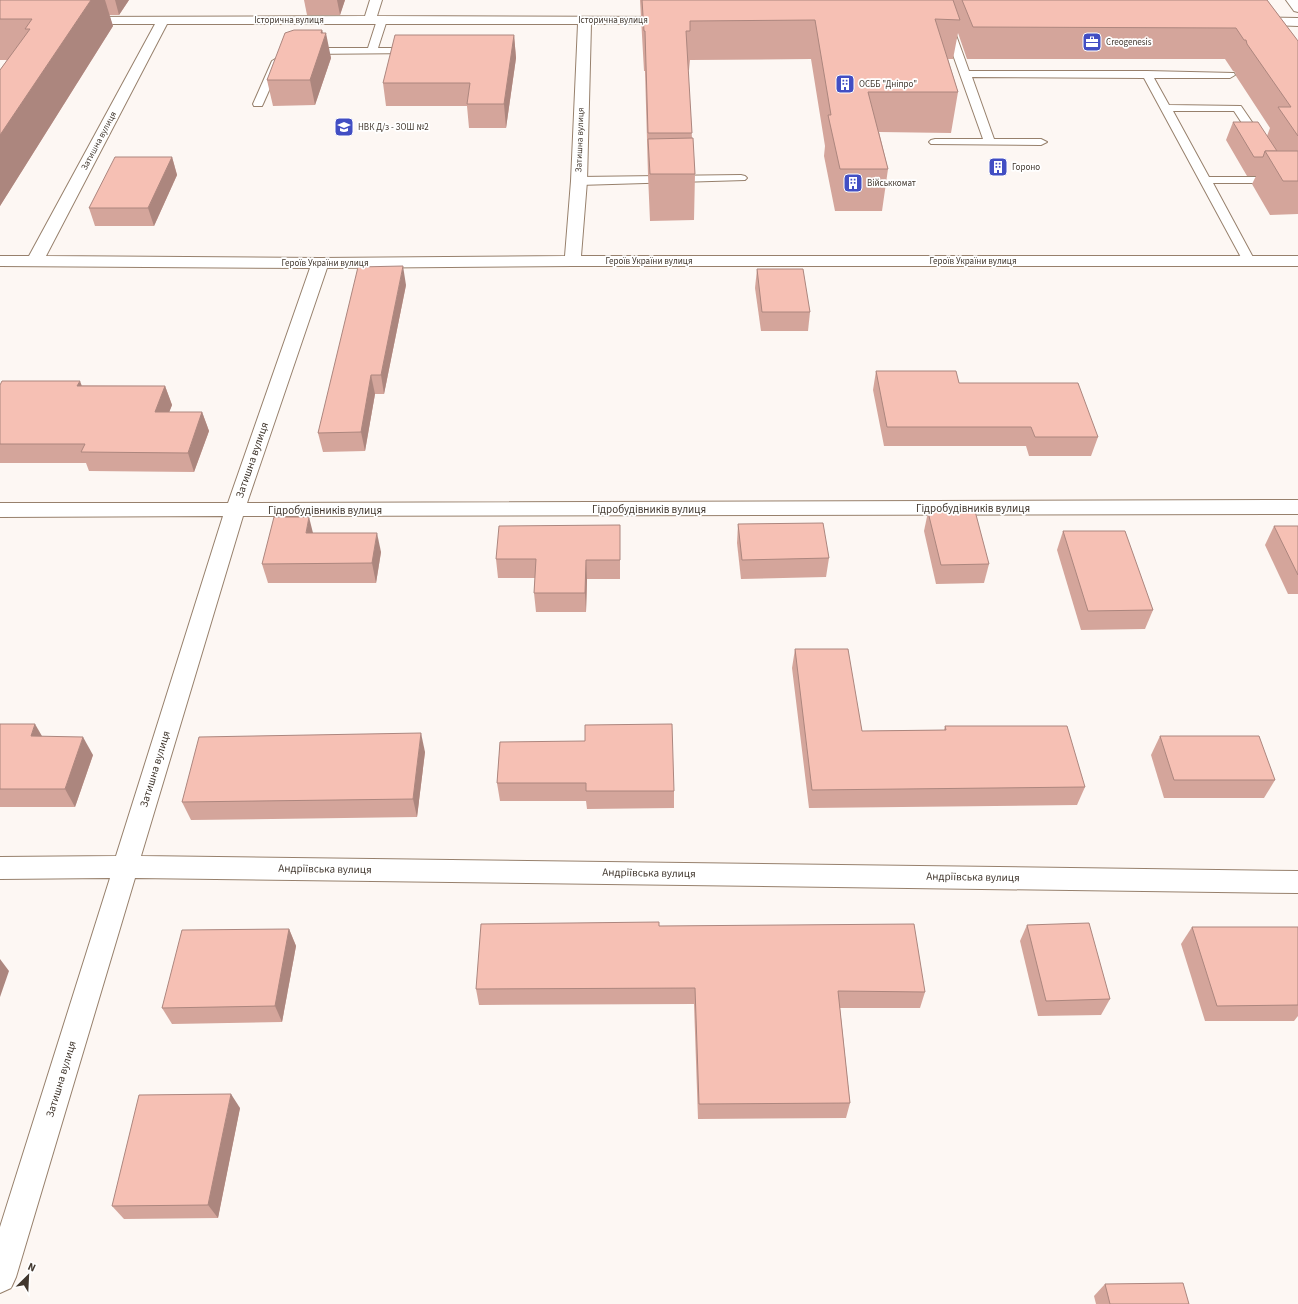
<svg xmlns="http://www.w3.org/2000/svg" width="1298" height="1304" viewBox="0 0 1298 1304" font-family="'Source Sans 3',sans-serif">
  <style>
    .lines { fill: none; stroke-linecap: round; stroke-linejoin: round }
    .lane-casing { stroke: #97806c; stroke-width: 2 }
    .street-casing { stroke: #97806c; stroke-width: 2 }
    .lane { fill: #fff; fill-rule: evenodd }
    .street { fill: #fff; fill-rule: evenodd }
    .wall { fill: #d4a59b }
    .shaded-wall { fill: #ac867e }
    .building { fill: #f6c0b4; stroke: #ac867e }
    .labels { text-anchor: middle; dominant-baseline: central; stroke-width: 3.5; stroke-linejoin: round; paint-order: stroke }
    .far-street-label { font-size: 9px; fill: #41372e; stroke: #fff }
    .far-poi-label { font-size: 9px; fill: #41372e; stroke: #fff; text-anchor: start }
    .street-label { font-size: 11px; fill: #41372e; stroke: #fff }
  </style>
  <rect width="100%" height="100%" fill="#fdf7f3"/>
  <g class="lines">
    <g class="lane-casing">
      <g id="lane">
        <path d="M382,17L387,20L378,48H414L418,49L419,51L418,53L306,54L301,51L306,48H368L377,20Z"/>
        <path d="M947,21L952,24L969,71H1147L1234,73L1235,75L1230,78H1154L1169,105L1241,106L1265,141L1263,143H1255L1234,111H1173L1209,177H1298V183H1213L1255,261L1253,264H1245L1243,261L1144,78L972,77L994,139H1041L1047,142L1041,145L931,144L929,142L931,140L935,139H983L942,24Z"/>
        <path d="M277,58L282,61L263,104L262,106H254L253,104L272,61Z"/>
        <path d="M741,175L745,176L747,178L745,180L579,185L575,183L573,181L575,179L579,177Z"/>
      </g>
    </g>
    <g class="street-casing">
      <g id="street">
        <path d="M370,0H382L377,16L676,17L677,20L676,23L671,24H591L587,181L581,256H1298V266H573L327,268L247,503L1298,500V514L243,516L141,856L1298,871V893L135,878L16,1277L11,1288L0,1293V1227L110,878L0,879V857L116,856L223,516L0,517V503H228L310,268L0,266V256H29L155,24H81L76,23L75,20L76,17L365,16ZM167,24H578L571,181L565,256L320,258L46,256Z"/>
        <path d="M1286,0H1298V12L1294,11Z"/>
        <path d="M1253,17L1298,18V26L1248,24L1247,21L1248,18Z"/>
      </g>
    </g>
    <use href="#lane" class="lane"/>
    <use href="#street" class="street"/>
  </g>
  <g class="wall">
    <path d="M0,0H129L119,15H109L113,26L0,206V70L7,60H0Z"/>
    <path d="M304,0H345L340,15H307Z"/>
    <path d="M640,0H1267L1298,41V214L1270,215L1252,184L1256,176H1247L1226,140L1233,122L1267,136L1270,128L1236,76L1235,72L1233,71L1225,59H967L958,33L953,59H948L958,92L951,133L879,132L888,169L882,211H835L824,156L825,146L811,59L690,60L689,70H688L692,138L695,174L694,220L650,221L648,175L645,71H644Z"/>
    <path d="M322,30L331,58L315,105L273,106L267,80Z"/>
    <path d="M514,35L516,58L506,128H469L467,106H386L383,83Z"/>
    <path d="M172,157L177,175L154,226H95L89,208Z"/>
    <path d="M757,269L810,312L808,331H761L755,288Z"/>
    <path d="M406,285L384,394H375L365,451L323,452L318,433Z"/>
    <path d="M876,371L959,383L1098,437L1091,456H1029L1026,446H884L873,390Z"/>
    <path d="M0,385L165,386L172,405L169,412H202L209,431L194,472L89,471L86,463H0Z"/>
    <path d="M928,512L989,564L984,583L936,584L924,531Z"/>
    <path d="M738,524L829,558L826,577L741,579L737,543Z"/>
    <path d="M620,525V579H587L586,612H536L534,593L535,578H498L496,559Z"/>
    <path d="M1274,526H1298V594H1288L1265,545Z"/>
    <path d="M1063,531L1153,610L1145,629L1081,630L1057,550Z"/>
    <path d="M313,533L381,552L376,583H268L262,564Z"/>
    <path d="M795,649L862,731L944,730L945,726L1085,787L1077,805L809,808L792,668Z"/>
    <path d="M0,724L43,737L93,755L75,807H0Z"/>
    <path d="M1160,736L1275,780L1264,798H1164L1151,755Z"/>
    <path d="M500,742L674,791V808L587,809L586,801H500L497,783Z"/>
    <path d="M425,752L417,817L191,820L182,802Z"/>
    <path d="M1027,925L1110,999L1101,1015L1038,1016L1020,941Z"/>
    <path d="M659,926L925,992L920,1008H840L850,1103L846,1118L698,1119L694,1004L479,1005L476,989Z"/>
    <path d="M1192,927H1298V1016L1294,1021H1205L1181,944Z"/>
    <path d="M289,929L296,946L282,1022L172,1024L162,1008Z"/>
    <path d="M240,1108L218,1218L124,1219L112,1206Z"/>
    <path d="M1105,1284L1189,1304H1096L1094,1296Z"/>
  </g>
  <g class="shaded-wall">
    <path d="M91,0H105L113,26L0,206V135Z"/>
    <path d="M115,0H129L119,15Z"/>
    <path d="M337,0H345L340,15Z"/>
    <path d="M322,30L324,39L326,33L331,58L315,105L310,80Z"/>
    <path d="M514,35L516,58L506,128L504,104Z"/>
    <path d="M172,157L177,175L154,226L148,208Z"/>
    <path d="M403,266L406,285L384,394L381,375Z"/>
    <path d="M371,375L375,394L365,451L361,432Z"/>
    <path d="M80,381L87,400L77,386Z"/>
    <path d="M165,386L172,405L162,431L155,412Z"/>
    <path d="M202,412L209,431L194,472L188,453Z"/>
    <path d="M309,517L314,537L306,533Z"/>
    <path d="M377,533L381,552L376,583L372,563Z"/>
    <path d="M586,560L587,579L586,612L585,593Z"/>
    <path d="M35,724L46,743L31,736Z"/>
    <path d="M421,733L425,752L417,817L413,799Z"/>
    <path d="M83,737L93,755L75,807L65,789Z"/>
    <path d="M289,929L296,946L282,1022L275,1006Z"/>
    <path d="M0,959L9,971L0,997Z"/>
    <path d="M231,1094L240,1108L218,1218L208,1205Z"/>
  </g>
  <g class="building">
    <path d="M0,0H91L0,135V70L30,29H25L32,19H0Z"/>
    <path d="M642,0H953L960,20L935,19L958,92H868L888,169H840L828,115H831L815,20L690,21V31H686L692,133H648L645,31H644Z"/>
    <path d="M962,0H1267L1298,41V136L1278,107H1291L1247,44L1246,40H1244L1236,28L973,27Z"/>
    <path d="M294,30H322L321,33H326L310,80H267L285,33Z"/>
    <path d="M395,35H514L504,104H467L470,83H383Z"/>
    <path d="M1233,122H1258L1277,151H1265L1263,157H1254Z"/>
    <path d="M693,138L695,174H650L648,139Z"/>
    <path d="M1265,151H1298V181H1283Z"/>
    <path d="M115,157H172L148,208H89Z"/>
    <path d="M403,266L381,375H371L361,432L318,433L358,267Z"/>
    <path d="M757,269H803L810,312H762Z"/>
    <path d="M876,371H956L959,383H1078L1098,437H1035L1031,427H887Z"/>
    <path d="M2,381H80L77,386H165L155,412H202L188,453L81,452L85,444H0V385Z"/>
    <path d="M975,511L989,564L941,565L928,512Z"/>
    <path d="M274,517H309L306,533H377L372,563L262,564Z"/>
    <path d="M823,523L829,558L742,560L738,524Z"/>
    <path d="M620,525V560H586L585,593H534L536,559H496L499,526Z"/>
    <path d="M1274,526H1298V575Z"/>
    <path d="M1063,531H1125L1153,610L1088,611Z"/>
    <path d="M795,649H848L862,731L946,730L945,726H1067L1085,787L812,790Z"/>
    <path d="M0,724H35L31,736L83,737L65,789H0Z"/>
    <path d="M672,724L674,791H586V783H497L500,742L585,741V725Z"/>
    <path d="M421,733L413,799L182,802L199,737Z"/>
    <path d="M1160,736H1259L1275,780H1174Z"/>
    <path d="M659,922V926L914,924L925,992L838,991L850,1103L699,1104L695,988L476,989L481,924Z"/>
    <path d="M1089,923L1110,999L1046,1001L1027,925Z"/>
    <path d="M1192,927H1298V1005L1217,1006Z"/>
    <path d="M289,929L275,1006L162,1008L182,930Z"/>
    <path d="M231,1094L208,1205L112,1206L139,1095Z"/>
    <path d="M1183,1283L1189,1304H1110L1105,1284Z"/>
  </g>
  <defs>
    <g id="office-square" transform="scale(1)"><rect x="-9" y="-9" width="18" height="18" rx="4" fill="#424ec3" stroke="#fff"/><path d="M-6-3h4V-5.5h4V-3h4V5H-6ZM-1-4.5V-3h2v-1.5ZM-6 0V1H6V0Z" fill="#fff"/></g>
    <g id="building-square" transform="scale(1)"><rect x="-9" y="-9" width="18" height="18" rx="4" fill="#424ec3" stroke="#fff"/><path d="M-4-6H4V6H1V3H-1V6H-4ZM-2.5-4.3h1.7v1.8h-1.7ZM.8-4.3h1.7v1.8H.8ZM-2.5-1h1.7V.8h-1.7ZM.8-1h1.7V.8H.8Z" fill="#fff"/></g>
    <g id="school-square" transform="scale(1)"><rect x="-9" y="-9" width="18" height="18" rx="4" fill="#424ec3" stroke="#fff"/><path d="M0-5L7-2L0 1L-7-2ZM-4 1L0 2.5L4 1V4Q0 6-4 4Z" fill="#fff"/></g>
  </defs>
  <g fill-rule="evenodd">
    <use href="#office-square" x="1092" y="42"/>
    <use href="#building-square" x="845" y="84"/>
    <use href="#school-square" x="344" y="127"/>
    <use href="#building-square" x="998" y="167"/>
    <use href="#building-square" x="853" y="183"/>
  </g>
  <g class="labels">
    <g class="far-street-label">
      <text x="289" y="20">Історична вулиця</text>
      <text x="613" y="20">Історична вулиця</text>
      <text transform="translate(580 140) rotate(-88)">Затишна вулиця</text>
      <text transform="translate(99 141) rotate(-62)">Затишна вулиця</text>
      <text x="649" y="261">Героїв України вулиця</text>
      <text x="973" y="261">Героїв України вулиця</text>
      <text x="325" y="263">Героїв України вулиця</text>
    </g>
    <g class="far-poi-label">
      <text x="1106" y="42">Creogenesis</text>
      <text x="859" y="84">ОСББ "Днiпро"</text>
      <text x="358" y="127">НВК Д/з - ЗОШ №2</text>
      <text x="1012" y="167">Гороно</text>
      <text x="867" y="183">Військкомат</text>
    </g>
    <g class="street-label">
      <text transform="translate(252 460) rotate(-71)">Затишна вулиця</text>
      <text x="973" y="508">Гідробудівників вулиця</text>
      <text x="649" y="509">Гідробудівників вулиця</text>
      <text x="325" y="510">Гідробудівників вулиця</text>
      <text transform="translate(155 769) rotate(-73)">Затишна вулиця</text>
      <text transform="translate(325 869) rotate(1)">Андріївська вулиця</text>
      <text transform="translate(649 873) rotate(1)">Андріївська вулиця</text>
      <text transform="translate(973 877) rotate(1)">Андріївська вулиця</text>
      <text transform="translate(61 1079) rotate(-73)">Затишна вулиця</text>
    </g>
  </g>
  <g transform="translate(28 1276) rotate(24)" stroke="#ffffff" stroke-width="3" paint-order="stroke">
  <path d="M0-3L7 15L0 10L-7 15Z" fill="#41372e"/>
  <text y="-6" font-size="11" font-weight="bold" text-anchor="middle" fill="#41372e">N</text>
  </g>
</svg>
